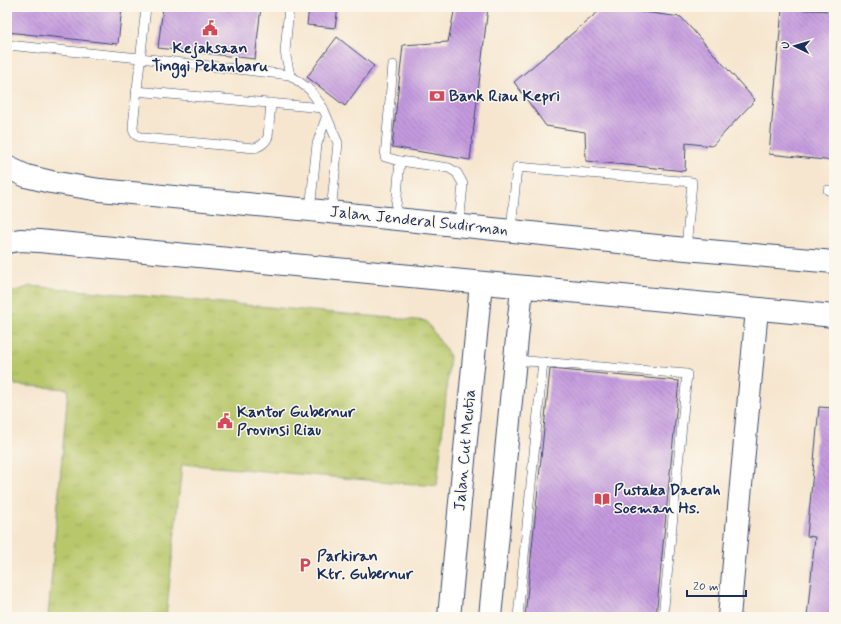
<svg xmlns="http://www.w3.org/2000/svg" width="841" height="624" viewBox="0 0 841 624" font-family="Mynerve,sans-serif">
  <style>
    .grass { fill: url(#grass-tufts); stroke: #6a7b64 }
    .building { fill: url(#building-back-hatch) }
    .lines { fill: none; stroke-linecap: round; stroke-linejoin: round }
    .lane-casing { stroke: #3c4a6f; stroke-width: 10 }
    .secondary-casing { stroke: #3c4a6f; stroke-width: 24 }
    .primary-casing { stroke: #3c4a6f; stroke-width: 24 }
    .lane { stroke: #fff; stroke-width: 9 }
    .secondary { stroke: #fff; stroke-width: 22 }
    .primary { stroke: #fff; stroke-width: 22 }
    .labels { text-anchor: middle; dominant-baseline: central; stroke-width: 3; stroke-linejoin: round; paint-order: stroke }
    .poi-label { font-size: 16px; font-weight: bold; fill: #1b2f5e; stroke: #fbf7ec; text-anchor: start }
    .street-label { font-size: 16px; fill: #1b2f5e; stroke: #fbf7ec }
  </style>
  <defs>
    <pattern id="grass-tufts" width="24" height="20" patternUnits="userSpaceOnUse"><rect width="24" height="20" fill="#b8c76a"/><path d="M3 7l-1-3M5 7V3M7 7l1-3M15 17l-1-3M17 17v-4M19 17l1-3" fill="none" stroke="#9eab5e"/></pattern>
    <pattern id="building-back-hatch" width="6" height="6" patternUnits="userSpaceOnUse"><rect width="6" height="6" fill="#c49ade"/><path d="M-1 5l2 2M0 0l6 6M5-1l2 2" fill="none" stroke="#9e7eb7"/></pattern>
  </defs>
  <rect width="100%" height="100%" fill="#fbf7ec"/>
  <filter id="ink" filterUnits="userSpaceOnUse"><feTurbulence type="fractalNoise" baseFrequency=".025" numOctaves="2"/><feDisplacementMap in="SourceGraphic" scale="8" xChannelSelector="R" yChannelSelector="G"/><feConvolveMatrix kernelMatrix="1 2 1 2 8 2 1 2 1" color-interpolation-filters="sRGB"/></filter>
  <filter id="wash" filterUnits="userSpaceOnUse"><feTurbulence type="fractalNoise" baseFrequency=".012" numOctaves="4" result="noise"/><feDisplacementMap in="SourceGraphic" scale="16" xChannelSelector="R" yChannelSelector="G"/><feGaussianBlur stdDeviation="0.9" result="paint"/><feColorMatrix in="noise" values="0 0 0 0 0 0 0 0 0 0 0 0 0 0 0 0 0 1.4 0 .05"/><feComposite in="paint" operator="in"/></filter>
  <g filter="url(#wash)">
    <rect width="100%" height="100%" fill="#f6e6cf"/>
    <path class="grass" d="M31,286L426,321L450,356L437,486L182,464L166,617H48L68,389L15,385L7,365V294Z"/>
    <g id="blocks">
      <g class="building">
        <path d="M7,7H122L118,44L7,32Z"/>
        <path d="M163,7H261L255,59L158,48Z"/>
        <path d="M309,7H338L335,28L307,25Z"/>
        <path d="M455,7H488L470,160L392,147L403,45L448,42Z"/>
        <path d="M604,7L681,17L755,100L712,146L686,143L685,171L586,161L585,132L546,126L514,82Z"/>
        <path d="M782,9L834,11V161L769,154Z"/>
        <path d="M337,37L374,66L345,106L307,77Z"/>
        <path d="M550,369L679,381L656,617H525Z"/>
        <path d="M819,407L834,408V617H807L815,537L807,536Z"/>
      </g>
    </g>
  </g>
  <g filter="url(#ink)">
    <use href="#blocks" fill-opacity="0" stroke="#3c4a6f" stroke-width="1"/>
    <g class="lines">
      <g class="lane-casing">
        <g id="lane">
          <path d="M146,7L133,126C133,134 136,136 143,138L255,148C262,145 265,143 268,137L271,103"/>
          <path d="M289,7L285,52L290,75"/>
          <path d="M7,45L140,58L290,75L310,90L323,108L338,143L331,212"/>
          <path d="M393,65L385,157L400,161L449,168L457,173L463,184L459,226"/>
          <path d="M136,91L323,108"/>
          <path d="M828,190L834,191"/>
          <path d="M310,210L317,144L326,118"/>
          <path d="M395,219L400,161"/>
          <path d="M511,231L517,167L692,182L686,249"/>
          <path d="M515,360L687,374L663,617"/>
          <path d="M518,617L543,362"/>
        </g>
      </g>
      <g class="secondary-casing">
        <g id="secondary">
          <path d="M449,617L481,283"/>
          <path d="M490,617L522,287"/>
          <path d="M729,617L757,309"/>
        </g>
      </g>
      <g class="primary-casing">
        <g id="primary">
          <path d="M7,167L26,176L51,182L100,190L310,210L686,249L834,262"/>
          <path d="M7,242L20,240L39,241L834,316"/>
        </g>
      </g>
      <use href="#lane" class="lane"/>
      <use href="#secondary" class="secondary"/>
      <use href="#primary" class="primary"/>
    </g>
  </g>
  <defs>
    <g id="civic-bare" transform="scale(1.2)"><path d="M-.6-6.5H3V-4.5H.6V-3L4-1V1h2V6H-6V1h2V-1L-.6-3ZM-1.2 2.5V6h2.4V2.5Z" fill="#d1495b" stroke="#fbf7ec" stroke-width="2.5" paint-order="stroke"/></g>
    <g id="bank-bare" transform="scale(1.2)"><path d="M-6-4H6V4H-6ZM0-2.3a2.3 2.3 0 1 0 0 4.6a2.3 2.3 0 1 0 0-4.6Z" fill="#d1495b" stroke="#fbf7ec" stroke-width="2.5" paint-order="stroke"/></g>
    <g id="library-bare" transform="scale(1.2)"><path d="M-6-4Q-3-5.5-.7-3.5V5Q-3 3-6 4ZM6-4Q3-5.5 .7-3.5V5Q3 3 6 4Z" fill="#d1495b" stroke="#fbf7ec" stroke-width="2.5" paint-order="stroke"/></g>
    <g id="parking-bare" transform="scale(1.2)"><path d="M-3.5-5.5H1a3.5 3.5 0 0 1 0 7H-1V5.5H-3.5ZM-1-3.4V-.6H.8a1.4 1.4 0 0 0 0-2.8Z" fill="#d1495b" stroke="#fbf7ec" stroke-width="2.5" paint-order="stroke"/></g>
  </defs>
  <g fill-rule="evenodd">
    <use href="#civic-bare" x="210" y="28"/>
    <use href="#bank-bare" x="437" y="96"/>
    <use href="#civic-bare" x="225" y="421"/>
    <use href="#library-bare" x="602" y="499"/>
    <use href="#parking-bare" x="305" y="565"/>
  </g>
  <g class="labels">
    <g class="poi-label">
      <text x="210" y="48" text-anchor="middle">Kejaksaan<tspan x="210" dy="18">Tinggi Pekanbaru</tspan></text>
      <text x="449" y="96">Bank Riau Kepri</text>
      <text x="237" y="412">Kantor Gubernur<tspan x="237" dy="18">Provinsi Riau</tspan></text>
      <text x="614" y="490">Pustaka Daerah<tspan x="614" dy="18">Soeman Hs.</tspan></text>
      <text x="317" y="556">Parkiran<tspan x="317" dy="18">Ktr. Gubernur</tspan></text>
    </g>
    <g class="street-label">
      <text transform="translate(419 221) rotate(6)">Jalan Jenderal Sudirman</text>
      <text transform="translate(465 450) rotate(-85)">Jalan Cut Meutia</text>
    </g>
  </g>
  <rect width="841" height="624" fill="none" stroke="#fbf7ec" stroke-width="24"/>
  <g transform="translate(795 46) rotate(275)" stroke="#fbf7ec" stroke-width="3" paint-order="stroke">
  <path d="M0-3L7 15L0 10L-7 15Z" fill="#1b2f5e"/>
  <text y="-6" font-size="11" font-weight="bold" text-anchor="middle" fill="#1b2f5e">U</text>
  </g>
  <path d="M687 590v6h59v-6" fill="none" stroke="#1b2f5e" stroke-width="2"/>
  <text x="693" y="590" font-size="12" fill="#1b2f5e" stroke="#fbf7ec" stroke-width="3" paint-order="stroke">20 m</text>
</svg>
